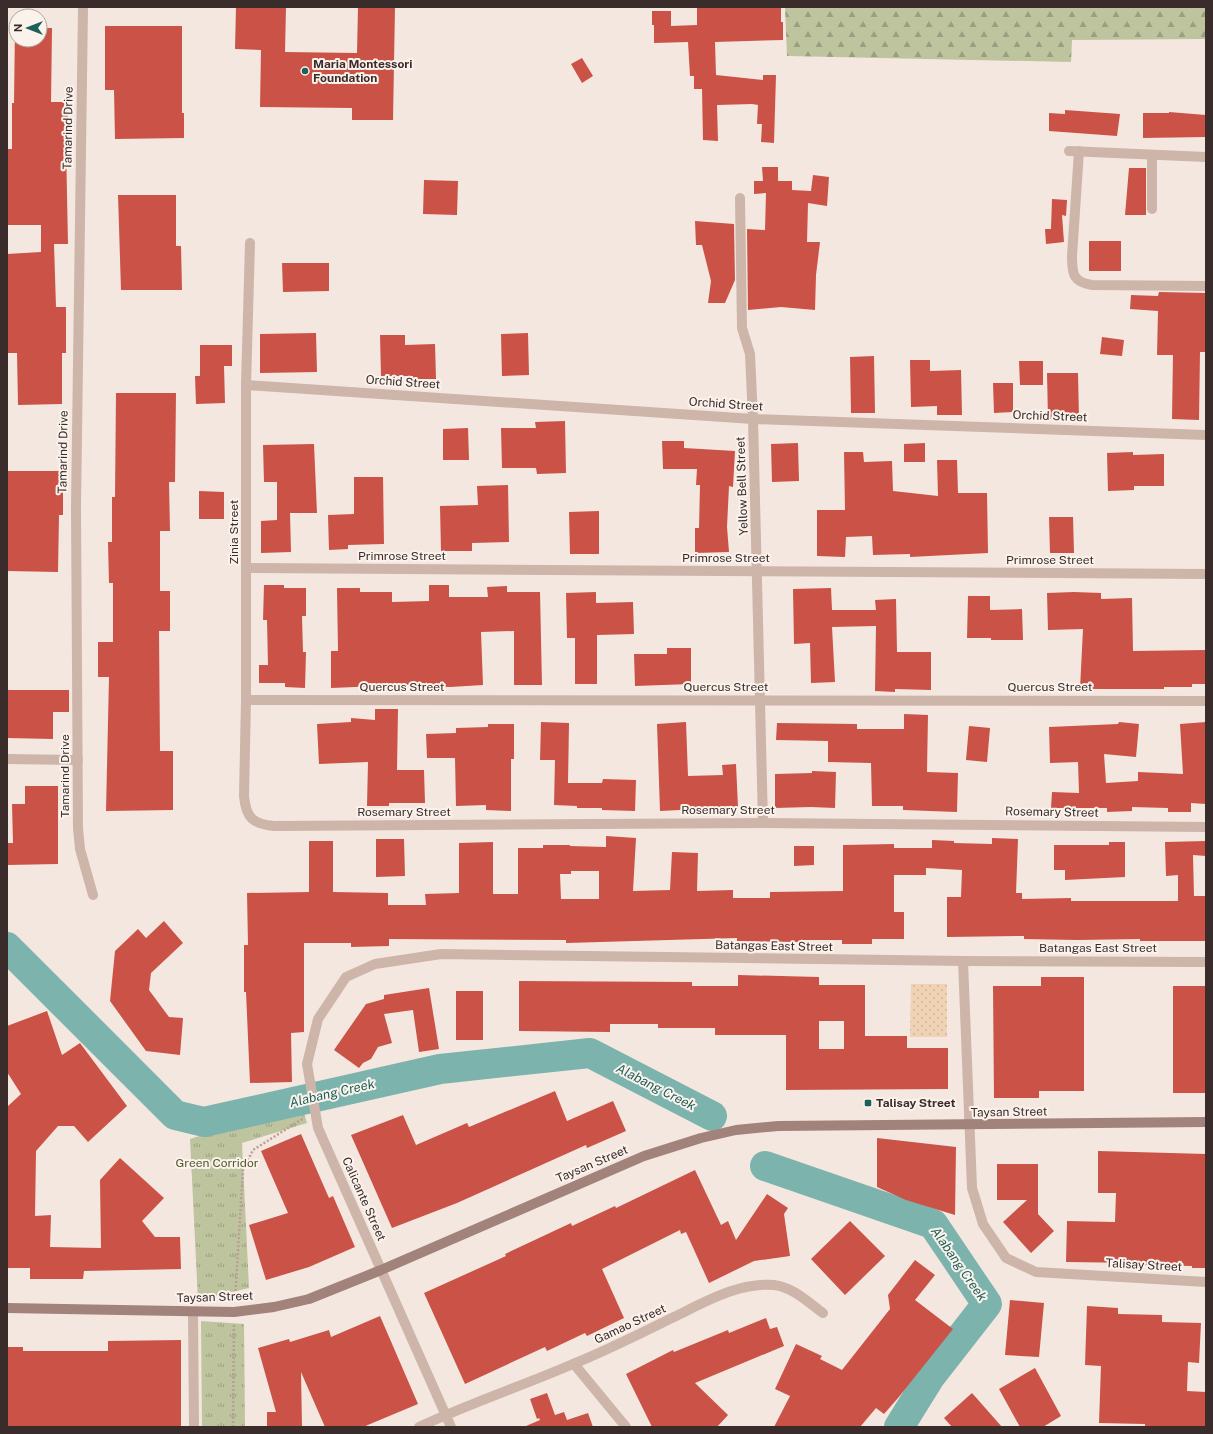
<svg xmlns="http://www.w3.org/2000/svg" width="1213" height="1434" viewBox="0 0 1213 1434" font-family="'Public Sans',sans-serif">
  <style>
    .grass { fill: url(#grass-tufts) }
    .forest { fill: url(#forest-firs) }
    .sand { fill: url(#sand-dots) }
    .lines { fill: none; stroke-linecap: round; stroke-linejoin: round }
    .river { stroke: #7cb3ad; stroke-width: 30 }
    .building { fill: #cb5246; fill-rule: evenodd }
    .path { stroke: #b99e94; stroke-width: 2.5; stroke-dasharray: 2 2; stroke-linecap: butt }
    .street { stroke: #cdb5aa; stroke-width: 10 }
    .secondary { stroke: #a1837b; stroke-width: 10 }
    .poi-dot { fill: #1d5f59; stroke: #fbf2ec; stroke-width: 1.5 }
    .labels { text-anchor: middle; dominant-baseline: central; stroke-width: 4; stroke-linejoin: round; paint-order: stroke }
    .poi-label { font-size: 12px; font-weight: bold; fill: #3a2c2a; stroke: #fbf2ec; text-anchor: start }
    .street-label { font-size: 12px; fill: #3a2c2a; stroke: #fbf2ec }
    .park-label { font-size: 12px; fill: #505a2c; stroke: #fbf2ec }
    .water-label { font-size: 13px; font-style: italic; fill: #1d5f59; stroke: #fbf2ec }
  </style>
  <defs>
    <pattern id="grass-tufts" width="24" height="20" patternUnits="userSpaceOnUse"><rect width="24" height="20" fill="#bdc49e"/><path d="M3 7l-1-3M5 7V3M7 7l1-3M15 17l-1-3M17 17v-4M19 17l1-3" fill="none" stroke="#9b9f81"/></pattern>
    <pattern id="forest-firs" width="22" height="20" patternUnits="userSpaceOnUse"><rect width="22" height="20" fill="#bdc49e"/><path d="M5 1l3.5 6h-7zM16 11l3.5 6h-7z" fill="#9b9f81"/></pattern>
    <pattern id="sand-dots" width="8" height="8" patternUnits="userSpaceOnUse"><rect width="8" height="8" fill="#f0d3b5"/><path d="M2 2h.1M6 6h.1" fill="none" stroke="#cfb59c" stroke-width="1.8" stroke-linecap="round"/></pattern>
  </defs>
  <rect width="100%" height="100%" fill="#f4e7df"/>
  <g class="grass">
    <path d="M301,1104L307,1123L242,1143L249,1288L198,1300L190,1139Z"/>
    <path d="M201,1321L244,1324L245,1427H202Z"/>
  </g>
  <path class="forest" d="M785,7H1206V39L1072,40L1071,62L787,56Z"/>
  <path class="sand" d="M911,984H947V1037H910Z"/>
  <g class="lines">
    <g class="river">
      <path d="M7,947L175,1115L204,1122L440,1069L590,1053L712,1116"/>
      <path d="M765,1166L933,1224L987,1304L930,1377L899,1427"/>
    </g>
  </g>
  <g class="building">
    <path d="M236,7H286L285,52L357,53L358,7H395L393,120H352V108L260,107L261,50L235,49Z"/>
    <path d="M781,7V22H783V40L715,42L716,75L763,80V75H776L774,143L761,142L762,124H757L758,105L752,104L717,105L718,141L703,140L702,89H694V76H690L688,42L654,43V25H652V11H671V26L697,25V8Z"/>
    <path d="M105,26H182V113H184V138L115,139L114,90H105Z"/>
    <path d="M15,27L16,40H40V28H52L51,102H68V145H66L68,244H54L56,307H66V353H62V404L18,405L17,353H7V254L41,252V225H7V149H12V103H14Z"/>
    <path d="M582,58L593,76L582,83L571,64Z"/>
    <path d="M1065,110L1120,114L1117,136L1049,131V113L1065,114Z"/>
    <path d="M1169,112L1206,115V137L1143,138V113H1169Z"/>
    <path d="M762,167H778V181H792V190L811,191L813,175L829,177L827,206L808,203L807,242H820L816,275L815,310L781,307L748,310L747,229L765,230L766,193L754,194V181H763Z"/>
    <path d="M1129,168H1146V215H1125Z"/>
    <path d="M424,180L458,181L457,215L423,214Z"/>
    <path d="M118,195H176V246H181L182,290H121Z"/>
    <path d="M1052,199L1067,200L1066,216L1062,215L1064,242L1046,244L1045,229H1051Z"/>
    <path d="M695,221L734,224L735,280L725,303H708L711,281L702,245H696Z"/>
    <rect x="1089" y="241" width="32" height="30"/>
    <path d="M282,263H329V291L283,292Z"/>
    <path d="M1159,292L1206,293V352H1200L1199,420L1172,419L1173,355H1157L1158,311L1130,309L1131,295L1158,296Z"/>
    <path d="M316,333L317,372L260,373V334Z"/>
    <path d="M528,333L529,375L502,376L501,334Z"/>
    <path d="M380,335H405V345L435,344L436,379H413V376H381Z"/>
    <path d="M1102,337L1124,340L1122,356L1100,354Z"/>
    <path d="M200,345H232V366H224L225,403L196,404L195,376H200Z"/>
    <path d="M874,356L875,413H851L850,357Z"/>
    <path d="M910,360H930V371L961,370L962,415H937V406L911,407Z"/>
    <path d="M1019,361H1043V385H1020Z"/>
    <path d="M1047,373H1078L1079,419H1048Z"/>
    <path d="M993,383H1013V412L994,413Z"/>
    <path d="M116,393H176L175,482H169L170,531H160V591H170V631H159L160,751H173V810L106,811L109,677H98V642H113V583H109L108,542H112V497H115Z"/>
    <path d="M565,421L566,473L537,474L536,468H502L501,428H536L535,422Z"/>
    <path d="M468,428L469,460H443V429Z"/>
    <path d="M662,441H684V448L735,451L733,487L729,486L727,527L729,552L695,553V528H699L700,485H696L697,469H663Z"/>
    <path d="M798,443L799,481L772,482L771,444Z"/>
    <path d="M925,443V462H904V444Z"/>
    <path d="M314,444L317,513H290L291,552L261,553V521L277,520V482H264L263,445Z"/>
    <path d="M844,452H863L864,462L892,461L893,491L938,496L937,460H957L958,493H987L988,553L910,557V554L873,555L872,536L846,537L845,557L817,556V510H845Z"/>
    <path d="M1133,452V455L1164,454V486H1134V490L1108,491L1107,453Z"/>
    <path d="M7,471H63V515H59L58,572L7,571Z"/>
    <path d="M354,477H383L384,544L348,545V549L329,550L328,515L354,514Z"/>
    <path d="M508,485L509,542L472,543V551H441L440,506L478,505L477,486Z"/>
    <path d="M199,491L224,492V519H199Z"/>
    <path d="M599,511V554H570L569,512Z"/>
    <path d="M1049,517H1073L1074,553H1050Z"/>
    <path d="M264,585H284V588H306V616H302L303,652H306L305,688L285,687V683H259V665H268L267,620H263Z"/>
    <path d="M429,585H449V597H488L487,587L507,586V592H540L542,685H514V631L481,632L483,685L450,687L427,686V684L331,688V651H338L337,588H360V592H392V602L429,601Z"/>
    <path d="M831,588L832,610H876L875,600L896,599L897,652H931V690L895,689V692L875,691L876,626L832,627L835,682L811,683L810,643L794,644L793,589Z"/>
    <path d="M596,592V603L633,602L634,634L597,635V684H575V638H567L566,593Z"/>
    <path d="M1074,592L1101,593V599L1132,598L1133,651L1206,650V684H1192V687H1164V689H1080L1083,629L1048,630L1047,593Z"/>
    <path d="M968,596H990V610L1022,609L1023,640H991V638H967Z"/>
    <path d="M667,648H691V684L635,686L634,654H667Z"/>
    <path d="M7,690H69V712H53V739L7,738Z"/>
    <path d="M375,709H398L397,770H424L425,803H389V806H367L368,762L319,764L317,724L351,722V718L375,720Z"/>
    <path d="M904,714L928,715L927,772L958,773L957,812L903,810V806H872L871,763L828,762V741L776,740L777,723L857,724V729H904Z"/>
    <path d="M541,722L569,723L568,783H602L603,779L636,780L635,811L602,810V808H577V806L554,805L555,760H540Z"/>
    <path d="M686,722L688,776L723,775L722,765L736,764L738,807L660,811L657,724Z"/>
    <path d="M1119,722L1139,724L1136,757L1104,754L1106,783L1138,781V772L1183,774L1180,724L1206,722V804L1191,803V812H1168V808L1132,807V811L1107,812V808H1051L1052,792L1079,793L1078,762L1050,763L1049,727L1118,724Z"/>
    <path d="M488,724H514V759H511V811L486,810V805L456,806L455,758H427L426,734L456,733V728L488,727Z"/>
    <path d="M969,726L990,728L987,762L966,760Z"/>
    <path d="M812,771L836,772L835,808L811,807L775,808V774L812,773Z"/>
    <path d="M25,786H58V864L7,865V843H13L12,804H25Z"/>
    <path d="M606,836L636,838L633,891L670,890L672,852L698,853L697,891L733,890V898H770V892L843,891V845L894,844V848H932V840L954,841V843L992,844V838L1018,839L1016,893H1022V899L1071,898V901H1178V875L1166,876L1165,842L1206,841V856L1193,855L1194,896H1206V941H1140V939L1077,940L1024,939V936L947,937V897H961L962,870L926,868V875H894V912H904V939H872V944H842V940H801V942L737,941V938L566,943V940L389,939V946L351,947V943H304V1032L291,1033L292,1082L250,1083L246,992H244V945H248L247,893L309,892V841H333V892L388,893V905H426L425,894L459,893V843L493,842V894H518V848H543V845H570V846L606,847ZM571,871H599V899H561L560,874H571Z"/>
    <path d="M376,839H404L405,876L376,877Z"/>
    <path d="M1109,842H1125V877L1065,880V870H1054V845H1109Z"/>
    <path d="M794,846H814V865L794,866Z"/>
    <path d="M164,921L183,943L151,973L149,990L169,1017L183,1018L180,1055L146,1051L110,1001L115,951L138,929L146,938Z"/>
    <path d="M738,975L819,977V985H865V1036H907V1048H948V1089L786,1090V1035H715V1028H658V1024H610V1032L519,1031V981L692,982V986H738ZM819,1021H844V1049H819Z"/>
    <path d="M1041,977H1084V1091H1039V1098H994L993,986H1041Z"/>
    <rect x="1173" y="986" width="33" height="107"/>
    <path d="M429,988L439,1049L419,1052L413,1010L384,1014L392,1043L378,1047L371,1059L363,1063L359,1068L334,1050L366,1004L384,999V995Z"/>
    <rect x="456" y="991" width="27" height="49"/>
    <path d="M47,1011L62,1055L80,1043L127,1106L88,1142L74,1126H58L36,1151L35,1216L51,1215L50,1247L101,1248L100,1180L120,1158L164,1198L142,1221L155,1237H180L181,1269L84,1271L83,1279H30V1268H7V1107L21,1094L7,1072V1026Z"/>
    <path d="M555,1091L567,1121L613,1101L626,1131L587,1148L586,1145L457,1203L392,1228L351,1135L403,1115L416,1145L467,1123L469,1127Z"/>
    <path d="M301,1134L329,1198L333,1196L355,1247L309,1267L266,1280L249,1225L288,1213L261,1151Z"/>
    <path d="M877,1138L956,1147L955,1215L906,1200L877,1187Z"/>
    <path d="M1098,1151L1206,1154V1268H1192V1266L1140,1265V1263L1066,1262L1067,1221L1115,1222L1116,1193H1098Z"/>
    <path d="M997,1164H1038V1214L1054,1231L1031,1253L1003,1222L1027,1200H997Z"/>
    <path d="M695,1170L721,1225L728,1221L736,1240L767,1194L788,1208L784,1214L790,1256L754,1261L709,1283L686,1232L681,1234L680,1230L602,1269L624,1318L587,1336L585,1333L547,1351L545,1347L465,1384L424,1293L506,1256L505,1254L571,1223L572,1226L615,1206L616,1208Z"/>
    <path d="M850,1221L885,1256L845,1295L811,1259Z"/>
    <path d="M915,1260L935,1275L915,1300L953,1329L898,1398L884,1414L876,1408L860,1427H774L790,1396L775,1389L796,1344L822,1356L820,1359L842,1370L890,1309L888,1295Z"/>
    <path d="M1010,1300L1044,1303L1039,1357L1005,1355Z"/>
    <path d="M1087,1306L1118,1308V1314L1162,1315V1322L1201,1323L1199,1363L1188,1362L1187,1391L1206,1392V1427H1145V1424L1099,1423L1101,1366L1085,1365Z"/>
    <path d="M380,1316L418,1404L363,1427H325L301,1372L302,1427H267V1412H276L258,1348L289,1339L290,1342L329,1330L331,1337Z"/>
    <path d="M766,1318L770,1329L777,1327L784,1346L695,1383L728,1415L717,1427H652L626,1374L673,1350L674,1352L728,1330L729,1333Z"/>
    <path d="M181,1340V1427H7V1347H23V1351H108V1341Z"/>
    <path d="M1035,1368L1061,1416L1043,1427H1020L999,1389Z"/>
    <path d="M547,1393L555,1415L564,1412L567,1420L588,1413L593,1427H526V1426L540,1420L539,1418L537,1419L530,1399Z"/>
    <path d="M972,1393L1002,1427H952L944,1418Z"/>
  </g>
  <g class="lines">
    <g class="path">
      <path d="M235,1299L243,1170L253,1150L304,1118"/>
      <path d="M233,1427L234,1324"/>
    </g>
    <g class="street">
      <path d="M83,7L76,507L78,828L80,849L93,895"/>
      <path d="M1069,151L1206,157"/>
      <path d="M1079,151L1072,256C1072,274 1073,282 1092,285L1206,286"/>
      <path d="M740,198L742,328L750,354L753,419L763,823"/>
      <path d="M1152,209V155"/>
      <path d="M250,243L246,385V700L244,796C246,818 253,824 274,826L763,823L1206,827"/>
      <path d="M246,385L753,419L1206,435"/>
      <path d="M247,568L1206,574"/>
      <path d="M246,700L1206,701"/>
      <path d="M7,759L78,760"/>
      <path d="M963,961L972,1188L983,1224L1006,1258L1036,1272L1206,1282"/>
      <path d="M193,1312L194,1427"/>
      <path d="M574,1364L626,1427"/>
      <path d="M419,1427C470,1403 522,1386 573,1364C608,1350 641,1333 674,1317C705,1302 739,1282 774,1285C793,1287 809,1303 823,1313"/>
      <path d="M451,1427L318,1128L307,1064L318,1019L346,977L375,964L441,954L963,961L1206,962"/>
    </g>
    <path class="secondary" d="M7,1308L234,1312L274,1307L309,1299L381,1270L644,1156L701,1138L736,1130L778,1126L1206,1122"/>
  </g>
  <g class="poi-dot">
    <circle cx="305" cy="71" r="4"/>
    <rect x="864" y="1099" width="8" height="8" rx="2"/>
  </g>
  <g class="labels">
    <g class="poi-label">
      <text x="313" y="64">Maria Montessori<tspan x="313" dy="14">Foundation</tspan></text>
      <text x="876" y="1103">Talisay Street</text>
    </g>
    <g class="street-label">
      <text transform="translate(68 128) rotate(-89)">Tamarind Drive</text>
      <text transform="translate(403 382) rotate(4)">Orchid Street</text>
      <text transform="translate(726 404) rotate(4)">Orchid Street</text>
      <text transform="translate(1050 416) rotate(2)">Orchid Street</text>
      <text transform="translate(63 452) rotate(-89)">Tamarind Drive</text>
      <text transform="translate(742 486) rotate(-92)">Yellow Bell Street</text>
      <text transform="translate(234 532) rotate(-90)">Zinia Street</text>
      <text x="402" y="556">Primrose Street</text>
      <text x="726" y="558">Primrose Street</text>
      <text x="1050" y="560">Primrose Street</text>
      <text x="402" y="687">Quercus Street</text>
      <text x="726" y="687">Quercus Street</text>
      <text x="1050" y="687">Quercus Street</text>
      <text transform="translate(65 776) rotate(-90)">Tamarind Drive</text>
      <text x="728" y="810">Rosemary Street</text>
      <text x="404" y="812">Rosemary Street</text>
      <text transform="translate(1052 812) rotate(1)">Rosemary Street</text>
      <text transform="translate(774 946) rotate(1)">Batangas East Street</text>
      <text x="1098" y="948">Batangas East Street</text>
      <text transform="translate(1009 1112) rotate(-1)">Taysan Street</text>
      <text transform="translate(592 1164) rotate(-23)">Taysan Street</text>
      <text transform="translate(364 1199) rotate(66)">Calicante Street</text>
      <text transform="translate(1144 1265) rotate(3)">Talisay Street</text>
      <text transform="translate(215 1297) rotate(-2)">Taysan Street</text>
      <text transform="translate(630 1324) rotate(-25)">Gamao Street</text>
    </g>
    <g class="park-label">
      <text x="217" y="1163">Green Corridor</text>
    </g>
    <g class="water-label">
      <text transform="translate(656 1087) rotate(27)">Alabang Creek</text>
      <text transform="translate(332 1093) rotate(-13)">Alabang Creek</text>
      <text transform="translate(959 1264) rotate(55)">Alabang Creek</text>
    </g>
  </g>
  <rect width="1213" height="1434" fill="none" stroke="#3a2c2a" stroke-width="16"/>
  <g transform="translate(28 28) rotate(270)"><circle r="19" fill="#fbf2ec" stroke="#aea39e"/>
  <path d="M0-3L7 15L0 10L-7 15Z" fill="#1d5f59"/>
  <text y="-6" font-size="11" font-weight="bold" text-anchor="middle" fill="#3a2c2a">N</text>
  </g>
</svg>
